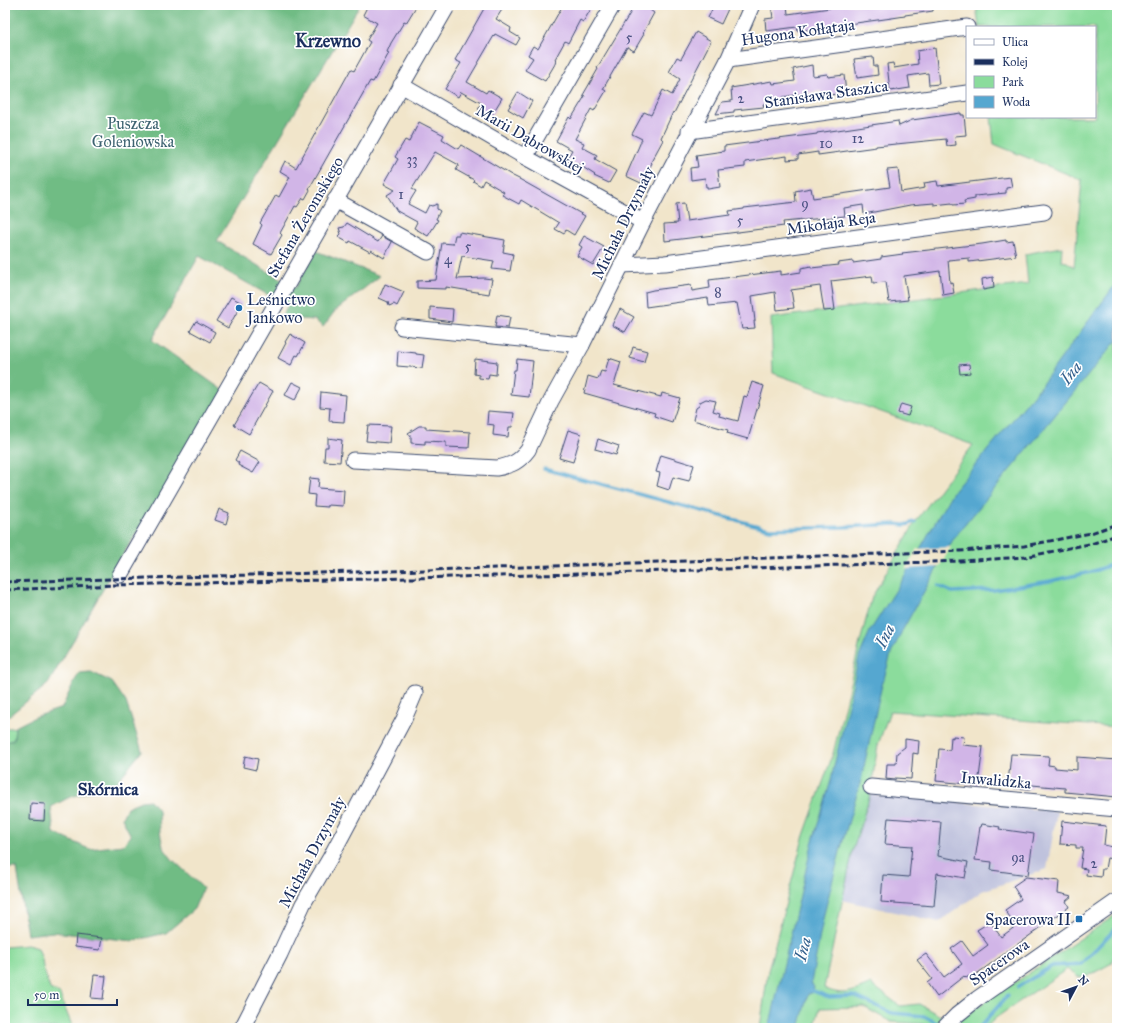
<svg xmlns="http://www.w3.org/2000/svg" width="1122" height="1033" viewBox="0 0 1122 1033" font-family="'IM FELL Great Primer',serif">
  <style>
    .industrial { fill: #bfc2dd }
    .green { fill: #8bdc9c; stroke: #53867d }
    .forest { fill: #70bc84; stroke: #467671 }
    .water { fill: #55a7d0; stroke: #386b97 }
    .pier { fill: #f1e5ca }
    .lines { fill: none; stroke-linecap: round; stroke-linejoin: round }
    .stream { stroke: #55a7d0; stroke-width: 3.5 }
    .building { fill: #d1b5e7 }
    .minor-casing { stroke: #3b4a6e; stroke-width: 17 }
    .minor { stroke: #fff; stroke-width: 15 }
    .rail { stroke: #1b2f5e; stroke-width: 3; stroke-dasharray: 6 3; stroke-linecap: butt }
    .poi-dot { fill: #1f6fb2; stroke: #fff; stroke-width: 1.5 }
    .labels { text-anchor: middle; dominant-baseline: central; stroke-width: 3.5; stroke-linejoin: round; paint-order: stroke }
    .number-label { font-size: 14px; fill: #485080 }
    .street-label { font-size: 16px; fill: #1b2f5e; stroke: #fff }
    .park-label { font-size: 16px; fill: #3d6371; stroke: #fff }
    .poi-label { font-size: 16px; fill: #1b2f5e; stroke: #fff; text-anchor: start }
    .water-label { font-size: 17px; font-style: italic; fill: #325f8c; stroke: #fff }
    .neighbourhood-label { font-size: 17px; font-weight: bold; fill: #1b2f5e; stroke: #fff }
    .quarter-label { font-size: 18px; font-weight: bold; fill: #1b2f5e; stroke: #fff }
  </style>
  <rect width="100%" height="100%" fill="#fff"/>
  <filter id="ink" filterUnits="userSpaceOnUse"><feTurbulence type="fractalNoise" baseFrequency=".025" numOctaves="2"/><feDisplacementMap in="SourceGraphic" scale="8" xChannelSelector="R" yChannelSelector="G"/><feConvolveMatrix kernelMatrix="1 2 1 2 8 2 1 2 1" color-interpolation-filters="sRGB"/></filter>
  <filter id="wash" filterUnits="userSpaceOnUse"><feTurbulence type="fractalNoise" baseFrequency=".012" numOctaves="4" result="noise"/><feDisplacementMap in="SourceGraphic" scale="16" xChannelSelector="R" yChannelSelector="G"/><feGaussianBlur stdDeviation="0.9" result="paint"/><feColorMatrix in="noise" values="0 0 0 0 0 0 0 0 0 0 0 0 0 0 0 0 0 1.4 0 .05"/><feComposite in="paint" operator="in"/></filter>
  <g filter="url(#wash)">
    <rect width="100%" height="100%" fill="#f1e5ca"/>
    <path class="industrial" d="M870,795L1057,811L1047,869L982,891L939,922L842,900L853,850Z"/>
    <g class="green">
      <path d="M976,5H1117V727L890,711L878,745L870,795L853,850L824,988C843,997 853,992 871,984L900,1006L919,1004L955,1024L1004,987L1016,982L1117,914V948L1112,963L1088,976L1078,977L1067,969L997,1017L985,1028H929L923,1024L891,1022L864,1007L820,1008L814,1028H760L768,971L803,838L833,754L860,642L872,597L916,521L973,445L773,373L771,318L1028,284L1025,254L1062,247L1061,261L1067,262L1074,267L1082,180L994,144L991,117H1095V27H979Z"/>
      <path d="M15,727L14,739L5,743V729Z"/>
      <path d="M28,945L38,948L42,959L43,967L50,989L60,994L62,1001L73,1028H5V947Z"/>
    </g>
    <g class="forest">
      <path d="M5,5H360L217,241L295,288L316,251L380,276L335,311L323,327L315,320L281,318L288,306L199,256L152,340L228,394L127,548L48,684L5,719Z"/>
      <path d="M91,672L112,682L126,702L142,751L116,783L68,798L51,807L54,833L89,849L123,845L131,836L122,818L127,807L141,801L150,800L159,811L160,832L163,847L172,859L203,888L194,909L166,933L132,941L53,932L27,935L17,868H5V743L14,739L15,727L35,717L62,708L72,686L79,673Z"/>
    </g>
    <path class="water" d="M1117,282V340L954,538L902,631L891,654L881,689L861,780L842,844L824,914L811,983L814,987L812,993L808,994L799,1028H769L812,844L830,784L859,657L870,631L901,582L952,493L1040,387Z"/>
    <path class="pier" d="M951,547L939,567L906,569L917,549Z"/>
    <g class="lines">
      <g class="stream">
        <path d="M544,469L770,529L843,527L896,524C903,525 907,526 913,522H915"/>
        <path d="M938,586L952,592L994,590L1050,581L1091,572L1117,563"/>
        <path d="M1018,987L1052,966L1081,964L1117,927"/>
        <path d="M808,989L829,997L854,996L892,1013L924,1016L942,1026"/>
        <path d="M979,1028L1008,995"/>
      </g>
    </g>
    <g id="blocks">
      <g class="building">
        <path d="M368,5H417L406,23L404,22L391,43L387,52L389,53L373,82L370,81L309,189L310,190L305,199L303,198L297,207L295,206L280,233L282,235L271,254L253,244L262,225L260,223L276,195L279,197L290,177L280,171L285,161L296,168L351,69L354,71L370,42L367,40L377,23L363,15Z"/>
        <path d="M486,5H505L496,19L511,28L510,32L520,38L516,45L495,34L467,82L486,93L488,90L502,98L491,116L478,109L481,103L461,92L458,97L445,89L461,63L455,60Z"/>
        <path d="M563,5H584L591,9L583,22L580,20L568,43L565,41L555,59L556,60L555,64L545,81L525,70L533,58L528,55L533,46L538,49Z"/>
        <path d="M635,5H653L650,10L654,13L643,33L644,34L634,51L627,47L603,89L606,91L594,111L591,109L575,139L584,143L582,147L597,155L595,159L616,171L609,183L594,176L595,175L578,164L577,166L566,160L572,150L556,141L569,117L571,119L585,96L583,95L598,69L597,68Z"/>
        <path d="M714,5H720L728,9L721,24L708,18Z"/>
        <path d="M771,5H787L788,14L830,8V5H933V11L905,15V16L892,18L798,31L797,27L766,31L765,19L773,18Z"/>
        <path d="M696,32L711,41L674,113L673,112L661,138L663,140L651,162L652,163L648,171L646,170L641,183L626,176L642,139L632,134L644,112L651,115L663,90L672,95L680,79L669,72L677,57L681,59Z"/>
        <path d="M935,48L939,84L929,85L928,73L908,76L910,88L890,91L887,64L893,63L894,68L918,64L917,51Z"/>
        <path d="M873,57L874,66H877L878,75L857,78L854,59Z"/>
        <path d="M812,65L813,76L827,74L828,77L844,75L846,93L821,96V91L783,97L784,102L763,104L764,107L734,110V112L716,114L722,102L732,101L731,88L772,81L773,84L795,81L793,69Z"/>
        <path d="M518,92L532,101L523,118L508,109Z"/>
        <path d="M961,113V115H964L966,135L955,136L956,145L947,146L946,139L876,146V147L818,155V152L798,155V159L787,160V156L745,162V167L718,170L720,187L708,189V187H706L705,178L691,180L690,168L698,167L696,155L724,151V146L817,134V133L898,121L899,126L912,120Z"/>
        <path d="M419,122L444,135L442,139L458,149L461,145L513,176L521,180L585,216L574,235L566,230L564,234L555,229L559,223L521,200L519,204L502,195L504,192L484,180L481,186L473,181L474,180L456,170L459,165L435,152L412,189L416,191L408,204L425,213L429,205L432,206L437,204V209L440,211L436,219L438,220L428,236L414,228L417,222L397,211L387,195L395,190L384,184L398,159L395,157L405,140L409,142Z"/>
        <path d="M898,169L901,192L925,188L924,183L937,181L938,186L1010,177L1012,187L1006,188V193L975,196V199L964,201L965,204L953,205L952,203L934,205V203L910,205L864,214L863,205L844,208L845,216L783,222L784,226L738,232L665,241L664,224L678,223L676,204L684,203L687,221L730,215L729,211L744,209V208L796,202L795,191L811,188L813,198L890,187L887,170Z"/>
        <path d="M347,223L378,242L382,236L392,242L384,258L371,250L370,252L350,241L349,243L338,237L341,234L339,228L344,227Z"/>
        <path d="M459,232L505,240L503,252L513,254L510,271L492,269L494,261L462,256L457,279L484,278L492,279L489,294L446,287V289L417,288V281L436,280L442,243L453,244L455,235H459Z"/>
        <path d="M584,236L604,247L593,265L577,256L582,247L579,245Z"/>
        <path d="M1006,240V242L1013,241L1016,256L969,262V258L948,260L950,283L952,282L954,293L943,295L940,271L904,276L908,300L889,302L886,282L873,283L872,276L831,281L835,310L824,311L820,286L791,290L794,308L777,310L775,292L752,296L755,321H754L755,328L742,329L737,303L709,306L708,298L646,307L645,292L653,290L691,285L692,291L710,288L709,280L781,271V275L801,272V268L811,266V268L839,265L838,263L853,261V263L881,259V257L903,254L902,253L982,244Z"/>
        <path d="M993,277L994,288L983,290L982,279Z"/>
        <path d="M385,284L404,292L397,306L394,304L389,306L388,302L379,298Z"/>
        <path d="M231,297L242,303L228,328L216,321Z"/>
        <path d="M430,307L453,309L452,322L430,319Z"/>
        <path d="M620,309L634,317L625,332L612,325Z"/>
        <path d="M497,315L510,317L508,328L495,327Z"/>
        <path d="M196,321L215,332L210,342L190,331Z"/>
        <path d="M290,334L305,343L298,356L296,355L291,365L278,358L286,343L285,342Z"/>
        <path d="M633,347L647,351L644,362L630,358Z"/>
        <path d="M398,351L416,353V354L424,355L422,368L397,366Z"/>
        <path d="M609,358L621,362L614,385L661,397L662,393L680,398L672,422L654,416L655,413L584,393L588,376L598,379L601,371L605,372Z"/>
        <path d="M475,359L497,362L496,375L489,374L488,379L479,378V375L474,374Z"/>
        <path d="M517,359L533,361L529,397L511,395L514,370H516Z"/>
        <path d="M969,364L970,373L960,374L959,365Z"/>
        <path d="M292,382L302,387L295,400L285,395Z"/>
        <path d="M752,382L764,386L748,439L727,433L728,430L693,420L696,408L699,406L700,402L706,399L716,401L713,411L720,413L719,416L738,421L744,396L747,397Z"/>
        <path d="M259,383L273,391L249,434L234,425Z"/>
        <path d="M321,392L346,395L344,422L329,421L330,408L320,407Z"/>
        <path d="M901,404L911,407L908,416L898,413Z"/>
        <path d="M488,411L514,413L512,427H509L508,437L493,435L494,425L487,424Z"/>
        <path d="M368,425L391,426L389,443L366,441Z"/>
        <path d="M419,426H426V429L470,432L469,448L446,447V442L425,441V444L411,443V437L408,433Z"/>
        <path d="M568,430L581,434L573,462L559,458Z"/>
        <path d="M328,438L342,440L340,462L324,461L325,447H328Z"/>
        <path d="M598,439L619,446L616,455L595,449Z"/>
        <path d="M240,451L260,462L253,473L238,465L239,463L235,460Z"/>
        <path d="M661,455L694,465L689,481L673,477L669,490L657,486L660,473L656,472Z"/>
        <path d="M310,478L319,479L318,488L344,490L343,506L328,505V507L314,506L315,495L308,494Z"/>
        <path d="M219,509L229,513L226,524L215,520Z"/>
        <path d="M953,736L964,737L963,745L983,747L978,785L936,781L939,749L950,750L951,737L953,738Z"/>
        <path d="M905,739L919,741L918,754L913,753L911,779L895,778V780L886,779L887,764H896L897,753L905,747Z"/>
        <path d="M1011,754L1049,756L1048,765L1055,766V768L1077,770V757L1117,760V797L1065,792V788L1032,785L1031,789L1014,788V783H1008Z"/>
        <path d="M245,756L258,759L256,770L243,767Z"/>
        <path d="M31,803L45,804L44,821L30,820Z"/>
        <path d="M888,818L941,822L938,856L968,862L965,878L937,873L934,906L881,902L883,875L909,877L912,846L885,844Z"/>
        <path d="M1062,821L1106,826L1104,845L1117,848V860L1107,858L1105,869H1102L1101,877L1086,875L1087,869L1080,868L1083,848H1076V845L1060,844Z"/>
        <path d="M982,824L1000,827L999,829L1034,834L1028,875L991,870L992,862L975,860L980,827H981Z"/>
        <path d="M1026,877L1059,881L1058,893L1072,896L1066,901L1069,907L971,978L969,976L966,978L964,976L937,997L927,983L932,979L917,960L926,954L944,977L962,964L951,949L962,941L973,956L988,945L977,930L990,922L1001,937L1016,926L1005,910L1021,899L1013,886Z"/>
        <path d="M76,935L102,938L100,950L75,947Z"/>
        <path d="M94,975L106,976L103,999L91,998Z"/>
      </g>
    </g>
  </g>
  <g filter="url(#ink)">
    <use href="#blocks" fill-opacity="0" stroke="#3b4a6e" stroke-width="1"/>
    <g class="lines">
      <g class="minor-casing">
        <g id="minor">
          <path d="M728,60L967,27"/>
          <path d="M401,85L525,157L643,222"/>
          <path d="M689,131L967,93"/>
          <path d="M525,157L613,5"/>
          <path d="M335,200L428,252"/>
          <path d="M622,265L665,263L1044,212"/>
          <path d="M402,327L582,345"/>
          <path d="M353,460L497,468C512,465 519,462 528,450L551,401L582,345L643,222L728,60L752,5"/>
          <path d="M120,575L448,5"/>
          <path d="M871,787L1117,809"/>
          <path d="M242,1028L280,954L303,904L330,858L404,719L415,693"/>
          <path d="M944,1028L957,1015L977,999L1117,901"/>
        </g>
      </g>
      <use href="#minor" class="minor"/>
      <g class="rail">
        <path d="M5,582L496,568L960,551L1024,546L1091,533L1117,524"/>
        <path d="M5,590L115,585L580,574L960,561L1025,557L1094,543L1117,535"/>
      </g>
    </g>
  </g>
  <g class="poi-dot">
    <circle cx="239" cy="308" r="4"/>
    <rect x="1075" y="915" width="8" height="8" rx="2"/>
  </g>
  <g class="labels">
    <g class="number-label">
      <text x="629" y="37">5</text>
      <text x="741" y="98">2</text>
      <text x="858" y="138">12</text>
      <text x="826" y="143">10</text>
      <text x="412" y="159">33</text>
      <text x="401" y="194">1</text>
      <text x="805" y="203">9</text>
      <text x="740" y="220">5</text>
      <text x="468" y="246">5</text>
      <text x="448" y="259">4</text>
      <text x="718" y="292">8</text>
      <text x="1018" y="857">9a</text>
      <text x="1094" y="863">2</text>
    </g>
    <g class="street-label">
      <text transform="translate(798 32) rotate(-8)">Hugona Kołłątaja</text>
      <text transform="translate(826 94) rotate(-8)">Stanisława Staszica</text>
      <text transform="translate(530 139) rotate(30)">Marii Dąbrowskiej</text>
      <text transform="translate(305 217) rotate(-60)">Stefana Żeromskiego</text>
      <text transform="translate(623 223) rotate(-64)">Michała Drzymały</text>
      <text transform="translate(831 223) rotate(-8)">Mikołaja Reja</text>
      <text transform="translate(996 780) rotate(5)">Inwalidzka</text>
      <text transform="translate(312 852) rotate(-62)">Michała Drzymały</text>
      <text transform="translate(999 962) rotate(-35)">Spacerowa</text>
    </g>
    <g class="park-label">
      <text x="133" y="123">Puszcza<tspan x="133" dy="18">Goleniowska</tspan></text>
    </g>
    <g class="poi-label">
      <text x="247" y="299">Leśnictwo<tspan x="247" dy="18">Jankowo</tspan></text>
      <text x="1071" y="919" text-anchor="end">Spacerowa II</text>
    </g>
    <g class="water-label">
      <text transform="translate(1071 373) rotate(-52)">Ina</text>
      <text transform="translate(885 636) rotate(-64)">Ina</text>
      <text transform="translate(803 949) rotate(-76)">Ina</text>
    </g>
    <g class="neighbourhood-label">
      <text x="108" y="789">Skórnica</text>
    </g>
    <g class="quarter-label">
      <text x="328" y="41">Krzewno</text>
    </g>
  </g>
  <rect width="1122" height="1033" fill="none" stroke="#fff" stroke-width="20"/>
  <rect x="966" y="26" width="130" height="92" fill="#ffffff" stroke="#a4acbf"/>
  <rect x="974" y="39" width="20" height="6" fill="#ffffff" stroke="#a4acbf"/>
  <text x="1002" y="46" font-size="12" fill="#1b2f5e">Ulica</text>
  <rect x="974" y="59" width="20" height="6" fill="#1b2f5e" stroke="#a4acbf"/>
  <text x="1002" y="66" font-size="12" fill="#1b2f5e">Kolej</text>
  <rect x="974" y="76" width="20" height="12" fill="#8bdc9c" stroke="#a4acbf"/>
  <text x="1002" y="86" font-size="12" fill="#1b2f5e">Park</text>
  <rect x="974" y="96" width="20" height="12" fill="#55a7d0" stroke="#a4acbf"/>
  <text x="1002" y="106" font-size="12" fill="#1b2f5e">Woda</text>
  <g transform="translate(1076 987) rotate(49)" stroke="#ffffff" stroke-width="3" paint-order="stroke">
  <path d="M0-3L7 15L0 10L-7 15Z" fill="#1b2f5e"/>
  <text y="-6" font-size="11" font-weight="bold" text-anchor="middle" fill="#1b2f5e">N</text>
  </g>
  <path d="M28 999v6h89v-6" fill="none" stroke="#1b2f5e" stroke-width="2"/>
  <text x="34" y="999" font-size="12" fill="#1b2f5e" stroke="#ffffff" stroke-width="3" paint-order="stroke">50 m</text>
</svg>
